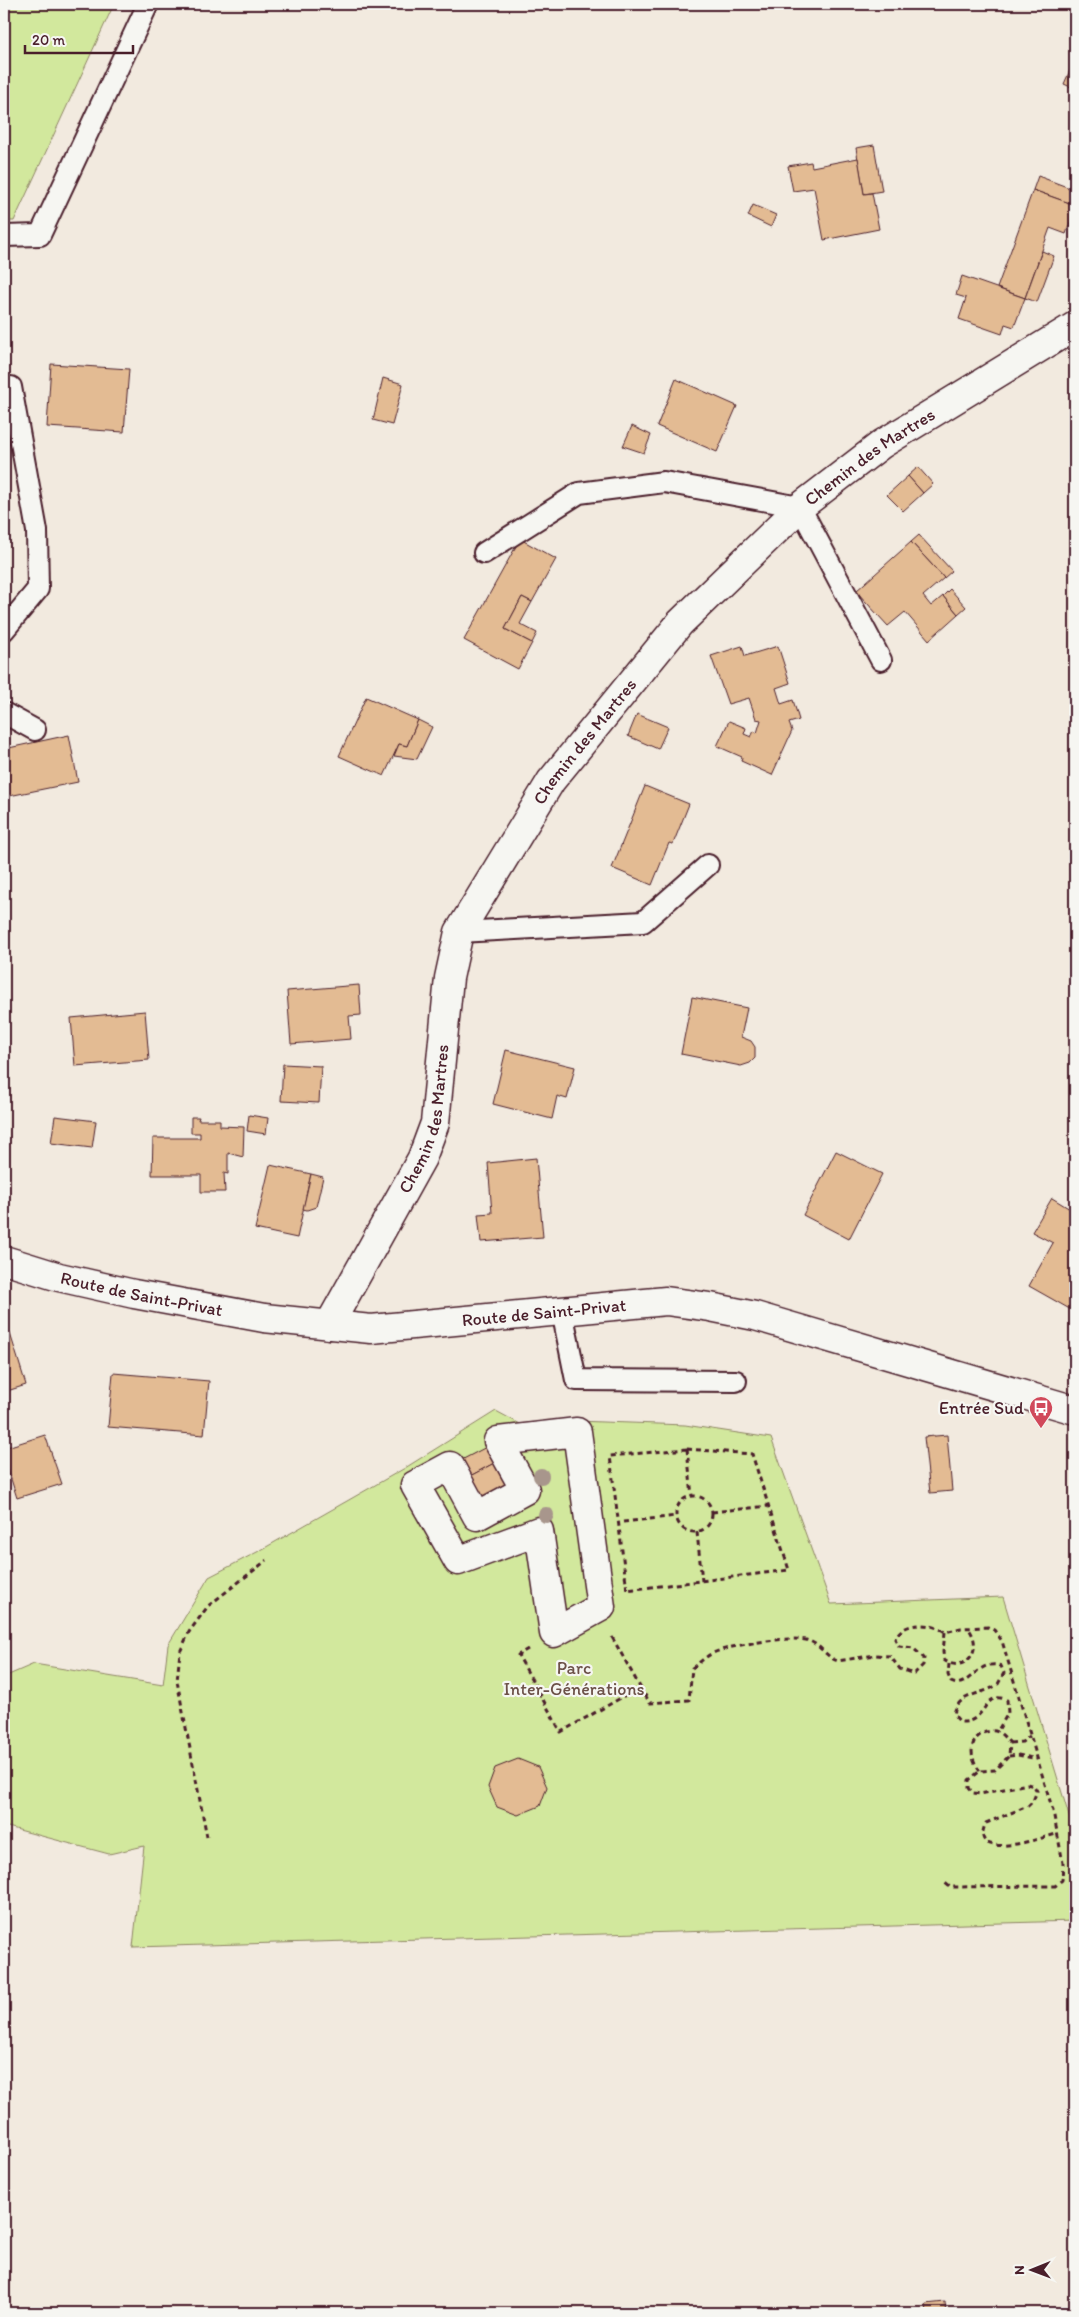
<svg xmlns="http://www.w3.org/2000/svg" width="1079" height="2317" viewBox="0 0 1079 2317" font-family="Itim,sans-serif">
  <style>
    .green { fill: #d2e89d; stroke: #8e8464 }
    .building { fill: #e3bb93; stroke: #4a1f2b }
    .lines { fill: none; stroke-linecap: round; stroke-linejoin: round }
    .lane-casing { stroke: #4a1f2b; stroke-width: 24 }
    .street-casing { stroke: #4a1f2b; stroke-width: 31 }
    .secondary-casing { stroke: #4a1f2b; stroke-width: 31 }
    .path { stroke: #4a1f2b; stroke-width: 3; stroke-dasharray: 5 4; stroke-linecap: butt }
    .lane { stroke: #f6f6f2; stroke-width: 20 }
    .street { stroke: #f6f6f2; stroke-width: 28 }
    .secondary { stroke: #f6f6f2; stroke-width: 28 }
    .tree { fill: #a8968c }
    .labels { text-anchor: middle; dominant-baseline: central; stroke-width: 4.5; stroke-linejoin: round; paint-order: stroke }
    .street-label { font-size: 18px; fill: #4a1f2b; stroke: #f6f6f2 }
    .poi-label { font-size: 18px; fill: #4a1f2b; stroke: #f6f6f2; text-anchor: end }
    .park-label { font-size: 18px; fill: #6c5148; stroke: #f6f6f2 }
  </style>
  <rect width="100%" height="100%" fill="#f2eadf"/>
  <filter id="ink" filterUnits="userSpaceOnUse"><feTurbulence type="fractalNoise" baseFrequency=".02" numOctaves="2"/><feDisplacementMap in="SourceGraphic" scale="10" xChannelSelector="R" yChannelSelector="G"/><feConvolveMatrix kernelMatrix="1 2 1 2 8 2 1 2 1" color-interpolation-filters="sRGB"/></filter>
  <g filter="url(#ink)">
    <g class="green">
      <path d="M4,4H114L14,221H4Z"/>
      <path d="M496,1411L522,1425L576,1421L685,1425L771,1438L831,1604L1003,1597L1075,1836V1921L133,1947L144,1846L109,1854L4,1826V1677L34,1664L163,1685L168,1645L209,1577L261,1550L405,1468Z"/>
    </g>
    <g class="building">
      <path d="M1075,59V89L1064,84Z"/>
      <path d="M874,145L882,191L864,194L856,148Z"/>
      <path d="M858,158L864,194L872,193L879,229L824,240L814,188L793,191L788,166L811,162L812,167Z"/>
      <path d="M1038,176L1075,190V205L1033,190Z"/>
      <path d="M1033,190L1075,205V209L1066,234L1050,228L1025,298L997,288Z"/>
      <path d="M753,205L776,215L771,227L748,216Z"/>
      <path d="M1042,251L1054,256L1037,302L1025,298Z"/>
      <path d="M962,276L1025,298L1014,327L1005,324L1002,334L959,319L966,298L956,295Z"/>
      <path d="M51,364L129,369L124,432L47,427Z"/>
      <path d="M383,378L403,384L392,425L373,420Z"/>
      <path d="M676,379L737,406L717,452L657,426Z"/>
      <path d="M632,426L651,435L644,453L623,446Z"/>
      <path d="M918,467L933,484L923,493L908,476Z"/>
      <path d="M908,476L923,493L903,511L887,495Z"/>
      <path d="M919,535L952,571L944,578L911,542Z"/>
      <path d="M520,539L556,559L532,602L522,597L505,629L532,643L518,669L464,640Z"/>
      <path d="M911,542L944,578L923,596L931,606L943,596L958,614L929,640L905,612L888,626L856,591Z"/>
      <path d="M950,589L966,607L958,614L943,596Z"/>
      <path d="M522,597L532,602L520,624L537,633L532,643L505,629Z"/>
      <path d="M742,646L745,656L778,646L790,683L776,688L781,704L793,700L799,720L789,723L792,731L772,775L741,761L742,757L717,746L729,721L746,728L744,734L751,737L754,731L757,733L761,720L756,719L749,698L728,704L711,656Z"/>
      <path d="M366,697L418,720L407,746L399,744L384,776L339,756Z"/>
      <path d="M637,714L668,727L658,749L628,736Z"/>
      <path d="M418,720L432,727L417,759L394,756L399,744L407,746Z"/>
      <path d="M69,735L78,782L4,797V749Z"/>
      <path d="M645,786L689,804L673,844L669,843L652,885L612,868Z"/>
      <path d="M359,985L361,1015L349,1016L351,1039L291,1044L287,991Z"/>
      <path d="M692,997L747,1008L741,1037L751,1041L755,1047V1058L750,1063L741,1066L681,1054Z"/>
      <path d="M145,1011L149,1060L75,1066L71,1018Z"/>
      <path d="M506,1050L575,1067L567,1099L557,1096L552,1119L493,1104Z"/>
      <path d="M283,1064L321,1066L319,1103L281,1101Z"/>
      <path d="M249,1115L268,1118L266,1134L247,1131Z"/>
      <path d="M55,1116L96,1121L92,1148L51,1143Z"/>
      <path d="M191,1117H199L198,1120H220V1126L244,1127L243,1157L228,1153V1174L224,1173L225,1192H201V1175H152L153,1138H200V1133H191Z"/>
      <path d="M836,1151L882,1174L849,1239L803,1215Z"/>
      <path d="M536,1158L543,1237L481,1242L478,1214L492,1213L488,1163Z"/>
      <path d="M270,1165L311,1174L297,1238L255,1229Z"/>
      <path d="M311,1174L323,1177L316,1207L307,1210L303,1209Z"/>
      <path d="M1052,1198L1075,1212V1312L1029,1286L1053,1243L1032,1232Z"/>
      <path d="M4,1314L26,1385L4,1392Z"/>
      <path d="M113,1373L209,1381L204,1435L108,1427Z"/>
      <path d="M45,1435L62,1484L17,1498L4,1457V1448Z"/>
      <path d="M947,1435L952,1491L930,1493L924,1437Z"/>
      <path d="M498,1441L507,1456L459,1482L450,1466Z"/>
      <path d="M507,1456L525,1490L477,1516L459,1482Z"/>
      <path d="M518,1759L538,1767L547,1787L540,1806L518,1815L497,1807L488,1787L495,1768Z"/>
      <path d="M945,2302L946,2313H927L926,2304Z"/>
    </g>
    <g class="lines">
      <g class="lane-casing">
        <g id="lane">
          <path d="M4,236L40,235L148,4"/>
          <path d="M484,553L579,493L664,482L800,507L881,660"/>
          <path d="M4,630L38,589L37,531L11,387"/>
          <path d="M4,713L35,730"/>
          <path d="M459,932L643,922L708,865"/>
          <path d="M562,1311L576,1380L736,1381"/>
        </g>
      </g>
      <g class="street-casing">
        <g id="street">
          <path id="s1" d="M329,1325L422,1158L435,1123L449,978L459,932L551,781L680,623L800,507L882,444L1075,326"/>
          <path d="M577,1432L601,1607L554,1633L539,1531L458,1561L415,1485L450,1466L477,1516L525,1490L498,1441Z"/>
        </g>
      </g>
      <g class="secondary-casing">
        <g id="secondary">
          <path id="s2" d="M4,1260L59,1277L134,1294L264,1318L371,1329L666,1301L710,1307L755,1316L1075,1410"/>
        </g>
      </g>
      <g class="path">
        <path d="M687,1449L752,1454L789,1570L627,1590L610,1456Z"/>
        <path d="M687,1449L692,1496"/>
        <circle cx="694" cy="1514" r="18"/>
        <path d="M712,1512L769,1506"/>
        <path d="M623,1522L676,1516"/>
        <path d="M697,1532L702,1581"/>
        <path d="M945,1632L943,1652L944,1660C962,1674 985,1652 969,1629"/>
        <path d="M528,1649L518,1655L561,1732L640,1687L612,1637"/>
        <path d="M949,1664L948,1675L951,1682C968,1691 977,1658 1001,1666L1004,1673L998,1684C983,1696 957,1692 954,1715L960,1722C987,1724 983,1689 1007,1700L1008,1713L997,1732"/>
        <path d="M640,1687L650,1703L689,1700L692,1668C698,1664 704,1658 711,1654C728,1645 788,1636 806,1640C820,1643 826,1658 838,1661L875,1655L890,1656L900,1669L914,1674L923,1665L924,1658L913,1648L899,1646L895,1639C902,1621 931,1622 945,1632L961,1628L988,1627L994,1630L1002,1641L1053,1811L1063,1863L1062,1880L1055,1886L950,1887L944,1882"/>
        <path d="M1010,1743L1022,1742L1030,1736"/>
        <path d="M1009,1756L1018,1755L1037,1759"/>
        <path d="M980,1771C969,1758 968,1738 986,1732C990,1731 994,1730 998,1732C1002,1734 1006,1739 1010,1743L1009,1756L995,1770L980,1771L969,1780V1788L973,1793L980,1794L1027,1784L1034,1786L1037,1791L1033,1801L1028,1806L986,1823C966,1863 1042,1838 1056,1834"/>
        <path d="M207,1837L177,1681L180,1652L189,1632L208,1606L267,1560"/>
      </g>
      <use href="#lane" class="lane"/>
      <use href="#street" class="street"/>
      <use href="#secondary" class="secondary"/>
    </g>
    <g class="tree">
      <circle cx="541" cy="1476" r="8"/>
      <circle cx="546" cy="1515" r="8"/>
    </g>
  </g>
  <defs>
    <g id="bus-pin" transform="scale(1.25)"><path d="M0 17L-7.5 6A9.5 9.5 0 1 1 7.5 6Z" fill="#d1495b" stroke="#f6f6f2"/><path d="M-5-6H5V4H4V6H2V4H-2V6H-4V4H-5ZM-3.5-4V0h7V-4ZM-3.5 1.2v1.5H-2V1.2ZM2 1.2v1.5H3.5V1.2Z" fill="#fff"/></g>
  </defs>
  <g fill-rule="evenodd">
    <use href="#bus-pin" x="1041" y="1408"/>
  </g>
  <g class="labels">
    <g class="street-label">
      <text stroke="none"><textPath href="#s1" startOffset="1055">Chemin des Martres</textPath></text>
      <text stroke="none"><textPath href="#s1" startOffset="650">Chemin des Martres</textPath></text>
      <text stroke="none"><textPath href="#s1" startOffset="230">Chemin des Martres</textPath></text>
      <text stroke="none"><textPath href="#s2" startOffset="142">Route de Saint-Privat</textPath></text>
      <text stroke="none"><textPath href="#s2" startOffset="548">Route de Saint-Privat</textPath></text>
    </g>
    <g class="poi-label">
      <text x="1024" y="1408">Entrée Sud</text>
    </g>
    <g class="park-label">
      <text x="574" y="1668">Parc<tspan x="574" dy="21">Inter-Générations</tspan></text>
    </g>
  </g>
  <rect width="1079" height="2317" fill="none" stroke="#f6f6f2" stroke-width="20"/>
  <rect x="10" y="10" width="1059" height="2297" fill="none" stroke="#4a1f2b" stroke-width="2" filter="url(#ink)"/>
  <g transform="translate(1032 2270) rotate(269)" stroke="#f6f6f2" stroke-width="4" paint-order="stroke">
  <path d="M0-4L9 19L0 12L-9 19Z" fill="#4a1f2b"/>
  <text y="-8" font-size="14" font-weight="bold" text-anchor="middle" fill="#4a1f2b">N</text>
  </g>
  <path d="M25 45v8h108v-8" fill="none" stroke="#4a1f2b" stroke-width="2.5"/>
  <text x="32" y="45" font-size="15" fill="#4a1f2b" stroke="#f6f6f2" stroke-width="4" paint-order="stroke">20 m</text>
</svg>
